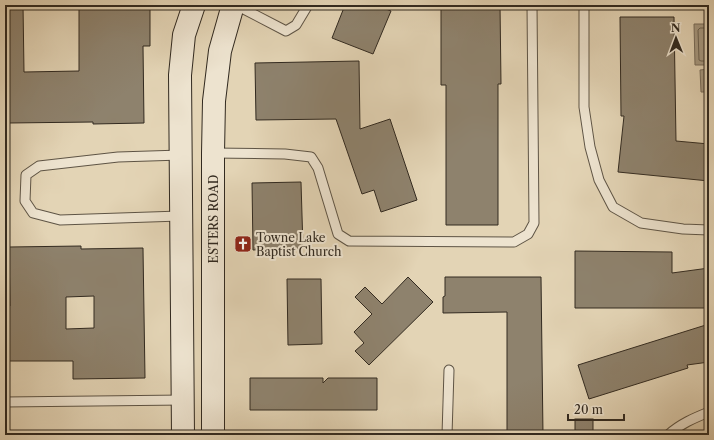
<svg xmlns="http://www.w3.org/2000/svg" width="714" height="440" viewBox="0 0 714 440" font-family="'Libre Caslon Text',serif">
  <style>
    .water { fill: #a79a82; stroke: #786d5b }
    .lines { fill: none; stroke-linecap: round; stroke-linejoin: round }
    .shore { stroke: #6c6251; stroke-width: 1 }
    .building { fill: #8e826d; stroke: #322a20; fill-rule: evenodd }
    .service-casing { stroke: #5e5445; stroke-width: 11 }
    .secondary-casing { stroke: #322a20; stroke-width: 24 }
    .service { stroke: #ede3cf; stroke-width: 9 }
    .secondary { stroke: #ede3cf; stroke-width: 22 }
    .labels { text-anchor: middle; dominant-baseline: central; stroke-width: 4; stroke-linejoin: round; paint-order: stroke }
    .street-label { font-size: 12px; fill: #322a20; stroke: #ede3cf }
    .poi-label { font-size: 12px; fill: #322a20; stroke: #ede3cf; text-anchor: start }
  </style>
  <rect width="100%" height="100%" fill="#e3d4b5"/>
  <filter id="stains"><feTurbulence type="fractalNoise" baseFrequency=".005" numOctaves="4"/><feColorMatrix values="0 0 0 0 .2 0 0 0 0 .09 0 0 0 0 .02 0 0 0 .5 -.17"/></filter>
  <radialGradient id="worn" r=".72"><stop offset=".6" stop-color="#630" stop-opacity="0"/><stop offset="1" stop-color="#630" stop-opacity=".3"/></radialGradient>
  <g class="water">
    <path d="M694,24H709V65H695Z"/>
    <path d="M709,69V92H701L700,70Z"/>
  </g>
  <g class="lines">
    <path class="shore" d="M709,28H700L698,30L699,60L701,61H709"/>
  </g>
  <g class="building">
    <path d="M5,5H23L24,72L79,71V5H150V46H143L144,123L93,124V122L9,123L8,61H5Z"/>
    <path d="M345,5H376L391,11L373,54L332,38Z"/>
    <path d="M441,5H500L501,84H498V225H446V85H441Z"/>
    <path d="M620,17H674L676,141L709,144V181L618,172L624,116H621Z"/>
    <path d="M359,61L360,129L390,119L417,200L381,212L374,190L362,194L336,119L256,120L255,63Z"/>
    <path d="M301,182L303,248L253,250L252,183Z"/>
    <path d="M81,246V249L143,248L145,378L73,379V361H5V306H10L9,247ZM94,296V328L66,329V297Z"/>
    <path d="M575,251L672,252V273L709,268V308H575Z"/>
    <path d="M408,277L433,302L369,365L355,351L364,343L354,332L372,314L355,297L365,287L382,304Z"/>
    <path d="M445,277H541L543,435H507V312L443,313V297L445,296Z"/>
    <path d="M287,279H321L322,344L288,345Z"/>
    <path d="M709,324V362L687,365L688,368L589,399L578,365Z"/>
    <path d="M250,378H323V383L328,378H377V410H250Z"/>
    <rect x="575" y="419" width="18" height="16"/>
  </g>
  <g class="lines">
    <g class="service-casing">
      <g id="service">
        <path d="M236,5L286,31L296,25L308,5"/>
        <path d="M584,5V107L590,147L599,180L613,207L641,223L683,229L709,230"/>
        <path d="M213,153L285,154L311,157L318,168L338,234L349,241L514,242L528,234L534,223L532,5"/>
        <path d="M180,216L60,220L33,213L25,201L26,175L39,166L118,157L181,155"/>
        <path d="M5,402L184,400"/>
        <path d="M447,435L449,370"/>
        <path d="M668,435C680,424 694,418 709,412"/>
      </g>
    </g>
    <g class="secondary-casing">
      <g id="secondary">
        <path d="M183,435L180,75L184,35L194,5"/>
        <path d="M213,435V153L214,101L220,51L233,5"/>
      </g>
    </g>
    <use href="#service" class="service"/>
    <use href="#secondary" class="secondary"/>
  </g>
  <defs>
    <g id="church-square" transform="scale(0.9)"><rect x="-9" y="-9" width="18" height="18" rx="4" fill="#8f2418" stroke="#ede3cf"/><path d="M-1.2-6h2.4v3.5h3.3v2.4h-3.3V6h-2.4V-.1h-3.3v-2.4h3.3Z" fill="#fff"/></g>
  </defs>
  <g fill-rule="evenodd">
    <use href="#church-square" x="243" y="244"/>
  </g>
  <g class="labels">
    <g class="street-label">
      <text transform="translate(213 219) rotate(-90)">ESTERS ROAD</text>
    </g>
    <g class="poi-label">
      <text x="256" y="237">Towne Lake<tspan x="256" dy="14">Baptist Church</tspan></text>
    </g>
  </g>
  <rect width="714" height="440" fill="none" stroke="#e3d4b5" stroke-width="20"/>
  <rect x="6" y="6" width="702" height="428" fill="none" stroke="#322a20" stroke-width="2"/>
  <rect x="10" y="10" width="694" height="420" fill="none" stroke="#322a20"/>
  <g transform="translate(676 38) rotate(359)" stroke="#ede3cf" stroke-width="3" paint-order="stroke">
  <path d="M0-3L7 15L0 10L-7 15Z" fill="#322a20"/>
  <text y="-6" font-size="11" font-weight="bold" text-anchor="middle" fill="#322a20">N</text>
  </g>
  <path d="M568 414v6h56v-6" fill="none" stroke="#322a20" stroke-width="2"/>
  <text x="574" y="414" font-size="12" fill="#322a20" stroke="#ede3cf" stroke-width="3" paint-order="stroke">20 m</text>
  <rect width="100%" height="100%" filter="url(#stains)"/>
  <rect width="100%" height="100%" fill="url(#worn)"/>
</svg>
